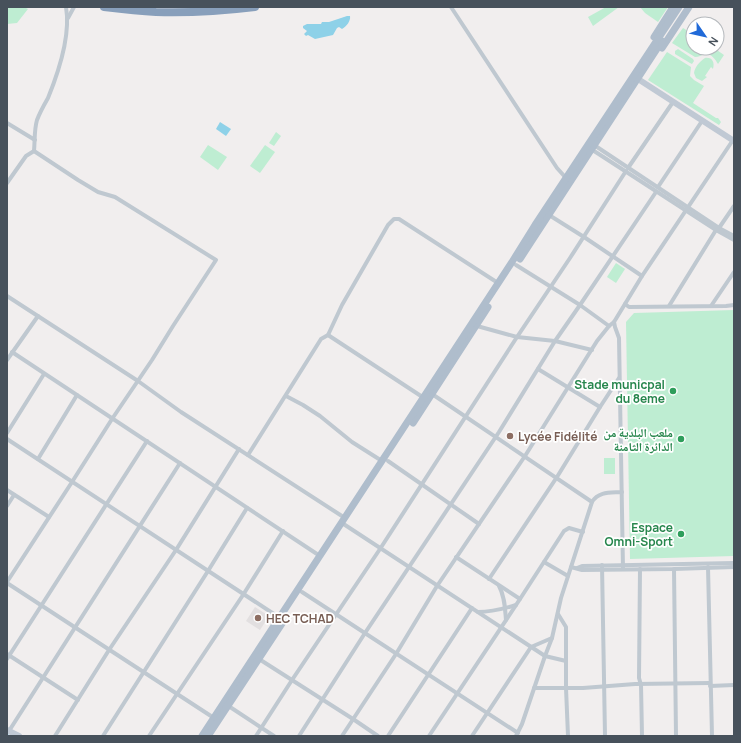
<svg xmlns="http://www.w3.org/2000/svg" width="741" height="743" viewBox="0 0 741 743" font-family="Manrope,'Noto Naskh Arabic',sans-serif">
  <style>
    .education { fill: #e2dfe0 }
    .green { fill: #beedd2 }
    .water { fill: #8ed1e8 }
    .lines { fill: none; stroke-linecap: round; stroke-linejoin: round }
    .stream { stroke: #8ed1e8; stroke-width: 1 }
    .street { stroke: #bfc8d0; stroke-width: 4 }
    .secondary { stroke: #c0c9d4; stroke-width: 6 }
    .primary { stroke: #afbdcc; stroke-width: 7 }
    .highway { stroke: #889fbb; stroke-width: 8 }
    .leisure-dot { fill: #2e9e5b; stroke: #fff; stroke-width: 1.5 }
    .education-dot { fill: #8d6e63; stroke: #fff; stroke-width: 1.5 }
    .labels { text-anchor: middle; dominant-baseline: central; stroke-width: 3.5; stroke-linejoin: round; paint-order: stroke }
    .leisure-label { font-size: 12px; font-weight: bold; fill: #27864d; stroke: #fff; text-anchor: end }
    .education-label { font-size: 12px; font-weight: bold; fill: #785e54; stroke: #fff; text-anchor: start }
  </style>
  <rect width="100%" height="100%" fill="#f1eeee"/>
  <path class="education" d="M255,607L269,616L260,630L246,621Z"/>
  <g class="green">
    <path d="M7,7H24L28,9L17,23L7,24Z"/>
    <path d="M606,7H619L593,26L588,17Z"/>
    <path d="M640,7H668L658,22L645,13Z"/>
    <path d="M683,28L693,34V48H714L724,55L718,64C715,59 712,54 705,54C701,55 699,57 695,57L672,43Z"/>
    <path d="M678,49L693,59L694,61L692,64L690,63L675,54V51Z"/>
    <path d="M667,52L691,67L690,76L694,80L704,86L693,103L716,118H718L721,122L719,125L648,80Z"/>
    <path d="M705,58C712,57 715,62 713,69L711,67L705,76L707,77L702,81L696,78L694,73C695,67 699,62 705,58Z"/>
    <path d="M276,132L281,136L274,146L269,143Z"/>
    <path d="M208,145L227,157L218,170L200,157Z"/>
    <path d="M265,145L275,152L260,173L250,166Z"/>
    <path d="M616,263L625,269L616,283L607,277Z"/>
    <path d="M734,310V556L630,559L626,322L634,313Z"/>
    <rect x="604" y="458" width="11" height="16"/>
  </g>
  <g class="water">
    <path d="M347,16H350C351,21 346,27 342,29L339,27L337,28L333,35L315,39L308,35L306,36L304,34L307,31L303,28V26L307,24H321L322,22H329Z"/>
    <path d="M220,122L231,129L226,136L216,129Z"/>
  </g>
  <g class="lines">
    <path class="stream" d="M7,734L10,736"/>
    <g class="street">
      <path d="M451,7L557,168L566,178"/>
      <path d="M68,18L74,7"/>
      <path d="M7,123L35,140"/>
      <path d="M594,145L719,228L734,236"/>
      <path d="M591,149L716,230L734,240"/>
      <path d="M628,168L673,102"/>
      <path d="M7,183L26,156L34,151C35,141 34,130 37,120C40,112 44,105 48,98C59,71 71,36 66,7"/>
      <path d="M658,187L702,121"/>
      <path d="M549,215L584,237L642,276"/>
      <path d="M719,228L734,206"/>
      <path d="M516,265L580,305L609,326"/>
      <path d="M7,296L138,381L181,412L345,518"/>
      <path d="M625,304L629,307L726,306L734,305"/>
      <path d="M669,306L716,230"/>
      <path d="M711,306L734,272"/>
      <path d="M477,326L517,337L555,341L592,350"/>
      <path d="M328,335L424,398"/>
      <path d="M12,352L320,556"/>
      <path d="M7,360L38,316"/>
      <path d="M538,369L600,407"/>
      <path d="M432,394L592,502"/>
      <path d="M286,396L303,405L320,416L352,442L382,461"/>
      <path d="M7,433L44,374"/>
      <path d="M7,439L280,618"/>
      <path d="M248,455L321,339L328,335L342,305L388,225L394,219H399L498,283"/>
      <path d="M38,459L77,395"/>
      <path d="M388,461L479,524"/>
      <path d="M7,490L49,517"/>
      <path d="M7,506L14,495"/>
      <path d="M342,523L545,656L566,661"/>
      <path d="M456,557L520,599"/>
      <path d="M544,562L568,576"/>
      <path d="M602,565L605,736"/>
      <path d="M571,567L582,570L674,569L734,567"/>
      <path d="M708,567L712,736"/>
      <path d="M577,568L582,566L734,563"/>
      <path d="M623,569L619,338L615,327L614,322L642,276L733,140"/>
      <path d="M640,569L639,678L641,685L642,736"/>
      <path d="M674,569L676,736"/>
      <path d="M489,579L557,477L600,407L619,378"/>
      <path d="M7,582L72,482L112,419L152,360L173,326L216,260L115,197L98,192L78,180L34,151"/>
      <path d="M7,583L214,718"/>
      <path d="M499,586C505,597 505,609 506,620"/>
      <path d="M302,592L518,733"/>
      <path d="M478,612C491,612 503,609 516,605"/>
      <path d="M558,614L566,627V688L568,736"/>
      <path d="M7,654L78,700"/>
      <path d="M7,659L147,441"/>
      <path d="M259,659L353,719L378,736"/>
      <path d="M710,686L734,685"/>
      <path d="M534,688H583L635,684L710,683"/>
      <path d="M227,705L274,736"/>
      <path d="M9,731L180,463"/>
      <path d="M55,736L109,650L176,550L239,449"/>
      <path d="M103,736L208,571L247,508"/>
      <path d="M149,736L243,595L283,531"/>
      <path d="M256,736L292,680L380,549L517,337L570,258L626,171"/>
      <path d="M299,736L365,633L499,432L555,341L580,305L656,192"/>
      <path d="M342,736L396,654L437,586L525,456L597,341L609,326L614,322"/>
      <path d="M388,736L472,608"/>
      <path d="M429,736L520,599L564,531L569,528L583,532"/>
      <path d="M472,736L531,647L552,638"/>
      <path d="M516,736L522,724L545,656L552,638L561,598L592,502C599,491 611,493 622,492"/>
    </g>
    <g class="secondary">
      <path d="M638,79L734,141"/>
      <path d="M7,730L19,736"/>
    </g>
    <g class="primary">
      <path d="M654,37L673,7"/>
      <path d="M662,48L689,7"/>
      <path d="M520,259L662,41"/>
      <path d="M413,423L488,307"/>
      <path d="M202,736L512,262L535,225L679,7"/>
      <path d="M208,736L283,622"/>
    </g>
    <path class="highway" d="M104,7C121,9 139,11 156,12C189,13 222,11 255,7"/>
  </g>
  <g class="leisure-dot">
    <circle cx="673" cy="391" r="4"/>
    <circle cx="681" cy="439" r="4"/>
    <circle cx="681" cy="534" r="4"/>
  </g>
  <g class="education-dot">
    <circle cx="510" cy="436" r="4"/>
    <circle cx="258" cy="618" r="4"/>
  </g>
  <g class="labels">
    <g class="leisure-label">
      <text x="665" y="384">Stade municpal<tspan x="665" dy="14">du 8eme</tspan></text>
      <text x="673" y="432">ملعب البلدية من<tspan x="673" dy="14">الدائرة الثامنة</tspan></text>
      <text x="673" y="527">Espace<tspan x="673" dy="14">Omni-Sport</tspan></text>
    </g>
    <g class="education-label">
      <text x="518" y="436">Lycée Fidélité</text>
      <text x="266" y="618">HEC TCHAD</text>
    </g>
  </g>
  <rect width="741" height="743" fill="none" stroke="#47515b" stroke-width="16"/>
  <g transform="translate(705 36) rotate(124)"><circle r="19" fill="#ffffff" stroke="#b5b9bd"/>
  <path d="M0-3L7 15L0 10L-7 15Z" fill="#216ad8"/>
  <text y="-6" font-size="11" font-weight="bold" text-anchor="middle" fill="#47515b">N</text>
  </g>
</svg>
